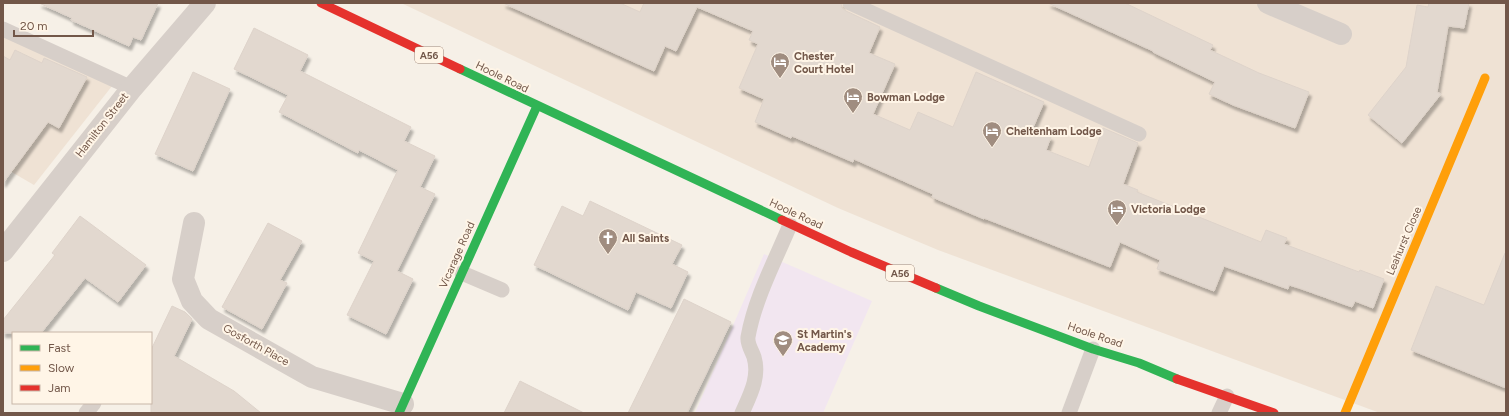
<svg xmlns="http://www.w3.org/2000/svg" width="1509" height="416" viewBox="0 0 1509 416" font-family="Figtree,sans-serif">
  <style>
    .residential { fill: #efe2d4 }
    .education { fill: #f2e6f0 }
    .building { fill: #e2d8cf; stroke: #ded3ca; filter: url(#shadow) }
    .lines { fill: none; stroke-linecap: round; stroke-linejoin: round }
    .lane { stroke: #d7cfc9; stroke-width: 15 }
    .street { stroke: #d7cfc9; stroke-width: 22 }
    .fast { stroke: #30b455; stroke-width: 9 }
    .slow { stroke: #ff9f0a; stroke-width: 9 }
    .jam { stroke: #e5322d; stroke-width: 9 }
    .labels { text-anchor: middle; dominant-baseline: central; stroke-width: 4; stroke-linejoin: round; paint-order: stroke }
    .shield { fill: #fff5e7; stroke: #9c8678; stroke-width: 1 }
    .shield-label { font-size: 10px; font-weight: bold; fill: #725749 }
    .poi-label { font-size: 11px; font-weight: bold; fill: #725749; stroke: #fff5e7; text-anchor: start }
    .street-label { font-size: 11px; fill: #725749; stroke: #fff5e7 }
  </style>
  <defs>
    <filter id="shadow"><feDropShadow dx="2.5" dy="4.5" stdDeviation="1" flood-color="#0004"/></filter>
  </defs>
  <rect width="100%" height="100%" fill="#f6f0e7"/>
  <g class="residential">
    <path d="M401,3H1506V413H1380L938,250L838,208Z"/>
    <path d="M3,36L112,86L34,185L3,167Z"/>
  </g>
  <path class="education" d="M764,254L872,301L823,413H695Z"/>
  <g class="building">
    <path d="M39,3H158L141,40L133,37L129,46L71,20L72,18Z"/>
    <path d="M503,3H620L640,12L644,3H841L842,8L846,11L880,27L869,53L895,64L873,114L910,130L918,112L953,127L976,72L1044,102L1032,130L1051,137L1046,150L1089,167L1103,128L1138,143L1123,184L1138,190L1137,192L1261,242L1266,230L1287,238L1284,244L1359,272L1360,270L1384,279L1373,308L1355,301L1352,307L1299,288L1289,285L1288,289L1224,266L1214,291L1157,269L1160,260L1120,242L1110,267L984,218V219L932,197L933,194L854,159L853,162L792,136L791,138L755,122L764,99L739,88L758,44L749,40L753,31L697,7L676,51L665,46L654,71Z"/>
    <path d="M1048,3H1125L1213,45L1210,50L1259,73L1309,92L1295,128L1233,105L1209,94L1215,82L1153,52V51Z"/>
    <path d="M1429,3H1469L1464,28L1448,26L1437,92L1441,94L1402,143L1368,115L1406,67L1417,5L1428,7Z"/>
    <path d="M254,28L308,55L300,71L411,127L404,141L435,156L420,187L435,194L397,271L413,279L386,334L347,315L374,261L358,253L398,170L359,150L358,153L279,112L288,95L234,69Z"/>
    <path d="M15,50L42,63L44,58L87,77L59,128L48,122L3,183V56L10,60Z"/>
    <path d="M193,72L230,89L193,171L155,154Z"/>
    <path d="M590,201L682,245L672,264L688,272L671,308L636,292L628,310L534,265L562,206L583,216Z"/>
    <path d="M80,216L146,265L118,302L85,278L41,333H3V320L55,255L52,253Z"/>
    <path d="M268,223L302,241L280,280L287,283L262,329L222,307Z"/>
    <path d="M1505,253H1506V388L1411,350L1436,286L1484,305Z"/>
    <path d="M684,299L731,322L687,413H628Z"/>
    <path d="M172,306L185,312L192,319L174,356L234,391L261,413H151V350Z"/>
    <path d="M520,381L584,413H504Z"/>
  </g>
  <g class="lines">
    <g class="lane">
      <path d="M850,3L1139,134"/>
      <path d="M3,29L132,88"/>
      <path d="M462,273L502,290"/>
      <path d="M86,413L94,403"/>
      <path d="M742,413C750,395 760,377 754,357C752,351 747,344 748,337C755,298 775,261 790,225"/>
      <path d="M1069,413L1093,349"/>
      <path d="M1219,413L1227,396"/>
    </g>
    <g class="street">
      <path d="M1268,3L1341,34"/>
      <path d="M194,223L183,279L192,301L209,319L312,377L403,404"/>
      <path d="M3,251L132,88L205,3"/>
    </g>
    <g class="fast">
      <path d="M460,69L782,220"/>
      <path d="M936,288L979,306L1093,349L1139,363L1177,379"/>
      <path d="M399,413L537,106"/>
    </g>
    <path class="slow" d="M1345,413L1485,78"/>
    <g class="jam">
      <path d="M321,3L460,69"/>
      <path d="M782,220L851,252L936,288"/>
      <path d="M1177,379L1274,413"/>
    </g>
  </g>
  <defs>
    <g id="hotel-pin" transform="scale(1)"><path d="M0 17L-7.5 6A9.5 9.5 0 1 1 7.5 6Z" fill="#a08d80" stroke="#fff5e7"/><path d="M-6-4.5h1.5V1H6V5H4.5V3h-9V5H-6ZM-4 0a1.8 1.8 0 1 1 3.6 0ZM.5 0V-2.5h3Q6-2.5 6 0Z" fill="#fff"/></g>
    <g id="church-pin" transform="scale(1)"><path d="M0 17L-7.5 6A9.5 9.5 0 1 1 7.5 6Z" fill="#a08d80" stroke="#fff5e7"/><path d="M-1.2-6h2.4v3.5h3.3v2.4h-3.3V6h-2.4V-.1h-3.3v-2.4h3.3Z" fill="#fff"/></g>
    <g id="school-pin" transform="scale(1)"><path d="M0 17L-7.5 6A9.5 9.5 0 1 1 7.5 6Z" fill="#a08d80" stroke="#fff5e7"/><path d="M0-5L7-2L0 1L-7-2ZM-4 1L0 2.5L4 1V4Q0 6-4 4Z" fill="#fff"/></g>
  </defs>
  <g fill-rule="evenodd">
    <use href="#hotel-pin" x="780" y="62"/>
    <use href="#hotel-pin" x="853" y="97"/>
    <use href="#hotel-pin" x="992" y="131"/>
    <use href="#hotel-pin" x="1117" y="209"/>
    <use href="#church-pin" x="608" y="238"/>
    <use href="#school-pin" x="783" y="340"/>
  </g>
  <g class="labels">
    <g class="shield">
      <rect x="415" y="47" width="28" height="16" rx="3"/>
      <rect x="886" y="265" width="28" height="16" rx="3"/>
    </g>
    <g class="shield-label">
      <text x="429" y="55">A56</text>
      <text x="900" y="273">A56</text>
    </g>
    <g class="poi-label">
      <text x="794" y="56">Chester<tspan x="794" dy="13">Court Hotel</tspan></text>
      <text x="867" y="97">Bowman Lodge</text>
      <text x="1006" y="131">Cheltenham Lodge</text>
      <text x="1131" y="209">Victoria Lodge</text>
      <text x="622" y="238">All Saints</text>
      <text x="797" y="334">St Martin's<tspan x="797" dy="13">Academy</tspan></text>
    </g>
    <g class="street-label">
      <text transform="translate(502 77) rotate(26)">Hoole Road</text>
      <text transform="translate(102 125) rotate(-52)">Hamilton Street</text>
      <text transform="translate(796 214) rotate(25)">Hoole Road</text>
      <text transform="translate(1404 241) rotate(-67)">Leahurst Close</text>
      <text transform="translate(457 255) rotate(-66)">Vicarage Road</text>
      <text transform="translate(1095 335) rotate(19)">Hoole Road</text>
      <text transform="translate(256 345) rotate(29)">Gosforth Place</text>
    </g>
  </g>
  <rect width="1509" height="416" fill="none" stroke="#725749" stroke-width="8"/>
  <rect x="12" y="332" width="140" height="72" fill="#fff5e7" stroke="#c7b6a8"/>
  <rect x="20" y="345" width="20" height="6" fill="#30b455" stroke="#c7b6a8"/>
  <text x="48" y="352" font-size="12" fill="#725749">Fast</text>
  <rect x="20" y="365" width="20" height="6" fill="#ff9f0a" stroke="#c7b6a8"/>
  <text x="48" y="372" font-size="12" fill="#725749">Slow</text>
  <rect x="20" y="385" width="20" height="6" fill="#e5322d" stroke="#c7b6a8"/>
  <text x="48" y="392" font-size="12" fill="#725749">Jam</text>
  <path d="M14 30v6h79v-6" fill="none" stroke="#725749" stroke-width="2"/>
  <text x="20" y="30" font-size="12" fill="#725749" stroke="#fff5e7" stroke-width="3" paint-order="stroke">20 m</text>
</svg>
